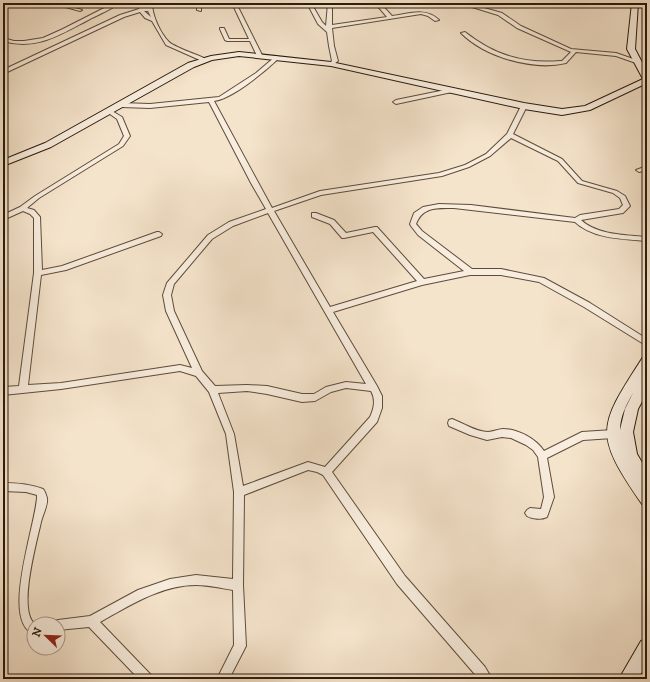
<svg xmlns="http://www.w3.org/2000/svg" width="650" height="682" viewBox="0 0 650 682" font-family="'IM FELL DW Pica',serif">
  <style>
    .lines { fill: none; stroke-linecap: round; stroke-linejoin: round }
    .street-casing { stroke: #5e4c3a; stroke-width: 2 }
    .secondary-casing { stroke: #2b1a0a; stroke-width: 2 }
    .street { fill: #f8edde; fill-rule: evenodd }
    .secondary { fill: #f8edde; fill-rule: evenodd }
  </style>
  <rect width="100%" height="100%" fill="#f5e4cc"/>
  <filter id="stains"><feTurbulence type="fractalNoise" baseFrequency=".005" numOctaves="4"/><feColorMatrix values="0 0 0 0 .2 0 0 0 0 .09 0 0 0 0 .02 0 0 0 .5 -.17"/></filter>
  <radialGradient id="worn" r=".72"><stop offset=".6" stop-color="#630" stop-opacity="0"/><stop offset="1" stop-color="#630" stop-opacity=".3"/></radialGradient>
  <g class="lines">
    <g class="street-casing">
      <g id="street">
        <path d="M7,3H13L3,8V5Z"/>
        <path d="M51,3H58L82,10L80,11Z"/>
        <path d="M114,3H119C111,10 99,14 90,19C61,34 37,51 3,41V38L14,41H24L43,38L63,29Z"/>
        <path d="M148,3H152C152,15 160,33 169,42C174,47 198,55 206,59V61H202L166,45L152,21L145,18L140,12L124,17L3,74V70L120,15L139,9L141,4L145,5L144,8H148ZM144,11H148L151,17Z"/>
        <path d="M180,3H190L181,5L179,4Z"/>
        <path d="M197,3H201V11L197,10Z"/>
        <path d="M232,3H236L262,55L261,56H257L250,41H227L225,40L220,29V28H224L229,39H249Z"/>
        <path d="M307,3H311L322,22L326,26L328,3H332V25L387,17L375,3H380L392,16C408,14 426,7 439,20L435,21L428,16L421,14L332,28L334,46L338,61L331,66L328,64L332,61L329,46L327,32L318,24Z"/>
        <path d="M459,3H466L502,13L521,26L571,49L616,53L639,61L636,63L616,56L576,52L566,63C533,71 485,57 461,33L465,32C494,55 523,64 560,61H562L571,52L517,28L498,15Z"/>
        <path d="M276,56L278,57V59C264,72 232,99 214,101L272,208L320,191L439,173L465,165L486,154L507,134L521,106L524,104L527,106L513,134L562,159L582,181L617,191L625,196L630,206L623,213L581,220C597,235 626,235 647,237V241C624,239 593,239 575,222L454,208C438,208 423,206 416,224L422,231L472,269H501L544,278L590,303L647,339V346L584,307L539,282L501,275H470L422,285L333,312L377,386L382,396V408L377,422L332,472L405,576L485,667L492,679H479L397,584L323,475L317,472L308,470L244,495L243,585L246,646L229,679H217L234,645L233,590C221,588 208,585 196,585C161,585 129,606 100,622L151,675L153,679H139L89,627L58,630V624H53L54,621L58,620L90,616L138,590L170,579L196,575L233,579L234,492L226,434L209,392L196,376L180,371L61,389L3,395V387L19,386L34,273V218L30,214L23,211L3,220V215L20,207L35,196L119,144L124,136L117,119L107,112L112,111L122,117L130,136L123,146L39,198L27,208L34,210L40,217L42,270L62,266L157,232H159L162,234L161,236L66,270L41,275L28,385L61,383L180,365L192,368L166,311L163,295L167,283L208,235L229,222L266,209L251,183L209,102L150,108L121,107L118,105L121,103L150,104L219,97L256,73ZM511,138L558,161L578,183L613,193L620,198L623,205L619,209L580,215L575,218L471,205L439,204L423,207L414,213L410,224L411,226L418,235L464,271L424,279L377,227H375L346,233L334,220L316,213H312V217L330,224L342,238H344L373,232L417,281L330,307L274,211L321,195L442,176L469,167L490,156ZM268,213L366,384L346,382L326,387L314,394H302L267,386L247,385L215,386L202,371L174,311L171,295L174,284L212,239L233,226ZM346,388L371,391C376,400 374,408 370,417L325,467L308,462L243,486L234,434L218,393L247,391L267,394L302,402L315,401L331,392Z"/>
        <path d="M450,89L452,90V92L396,104L393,102L396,100Z"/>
        <path d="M647,166V170L639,172L636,170Z"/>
        <path d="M452,419C463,423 476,432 488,432C493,432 498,429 503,429C518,429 536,439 544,451L582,432L613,430L616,431L617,434L616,437L613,438L583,440L547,458L554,497L547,517C541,520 532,519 527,516L525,513L527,510L530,508L541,509L544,497L538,457L533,450L526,445L511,438L502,437L487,440L470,435L449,426L448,423L449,420Z"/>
        <path d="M3,483C17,483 30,484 43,489C45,491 46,495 47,498C48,505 43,514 41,522C37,541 17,611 35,624H34V634C0,622 36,524 37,497V495L26,492L3,491Z"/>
      </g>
    </g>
    <g class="secondary-casing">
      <g id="secondary">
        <path d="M632,3H638L635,49L647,72V83L590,110L562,115L524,109L331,66L239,56L212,60L194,67L51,147L3,166V160L45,143L188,63L211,56L239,52L331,62L524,103L562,109L585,106L643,79L627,49Z"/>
        <path d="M647,355V370L643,376L647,375V392L638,409L633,432L637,454L647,471V506L642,504C593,433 598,427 643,357ZM633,393L625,409L620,430C620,417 626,405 633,393Z"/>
        <path d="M647,639V663L638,679H619L641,641Z"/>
      </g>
    </g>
    <use href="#street" class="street"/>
    <use href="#secondary" class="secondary"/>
  </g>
  <rect width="650" height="682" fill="none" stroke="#f5e4cc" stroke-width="16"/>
  <rect x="4" y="4" width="642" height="674" fill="none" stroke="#2b1a0a" stroke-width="2"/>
  <rect x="8" y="8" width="634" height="666" fill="none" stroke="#2b1a0a"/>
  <g transform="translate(46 636) rotate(293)"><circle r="19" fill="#f8edde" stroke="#a69989"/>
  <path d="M0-3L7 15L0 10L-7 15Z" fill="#8f2418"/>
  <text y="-6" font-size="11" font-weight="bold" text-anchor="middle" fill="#2b1a0a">N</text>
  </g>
  <rect width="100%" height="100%" filter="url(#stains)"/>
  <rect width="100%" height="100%" fill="url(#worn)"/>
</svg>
